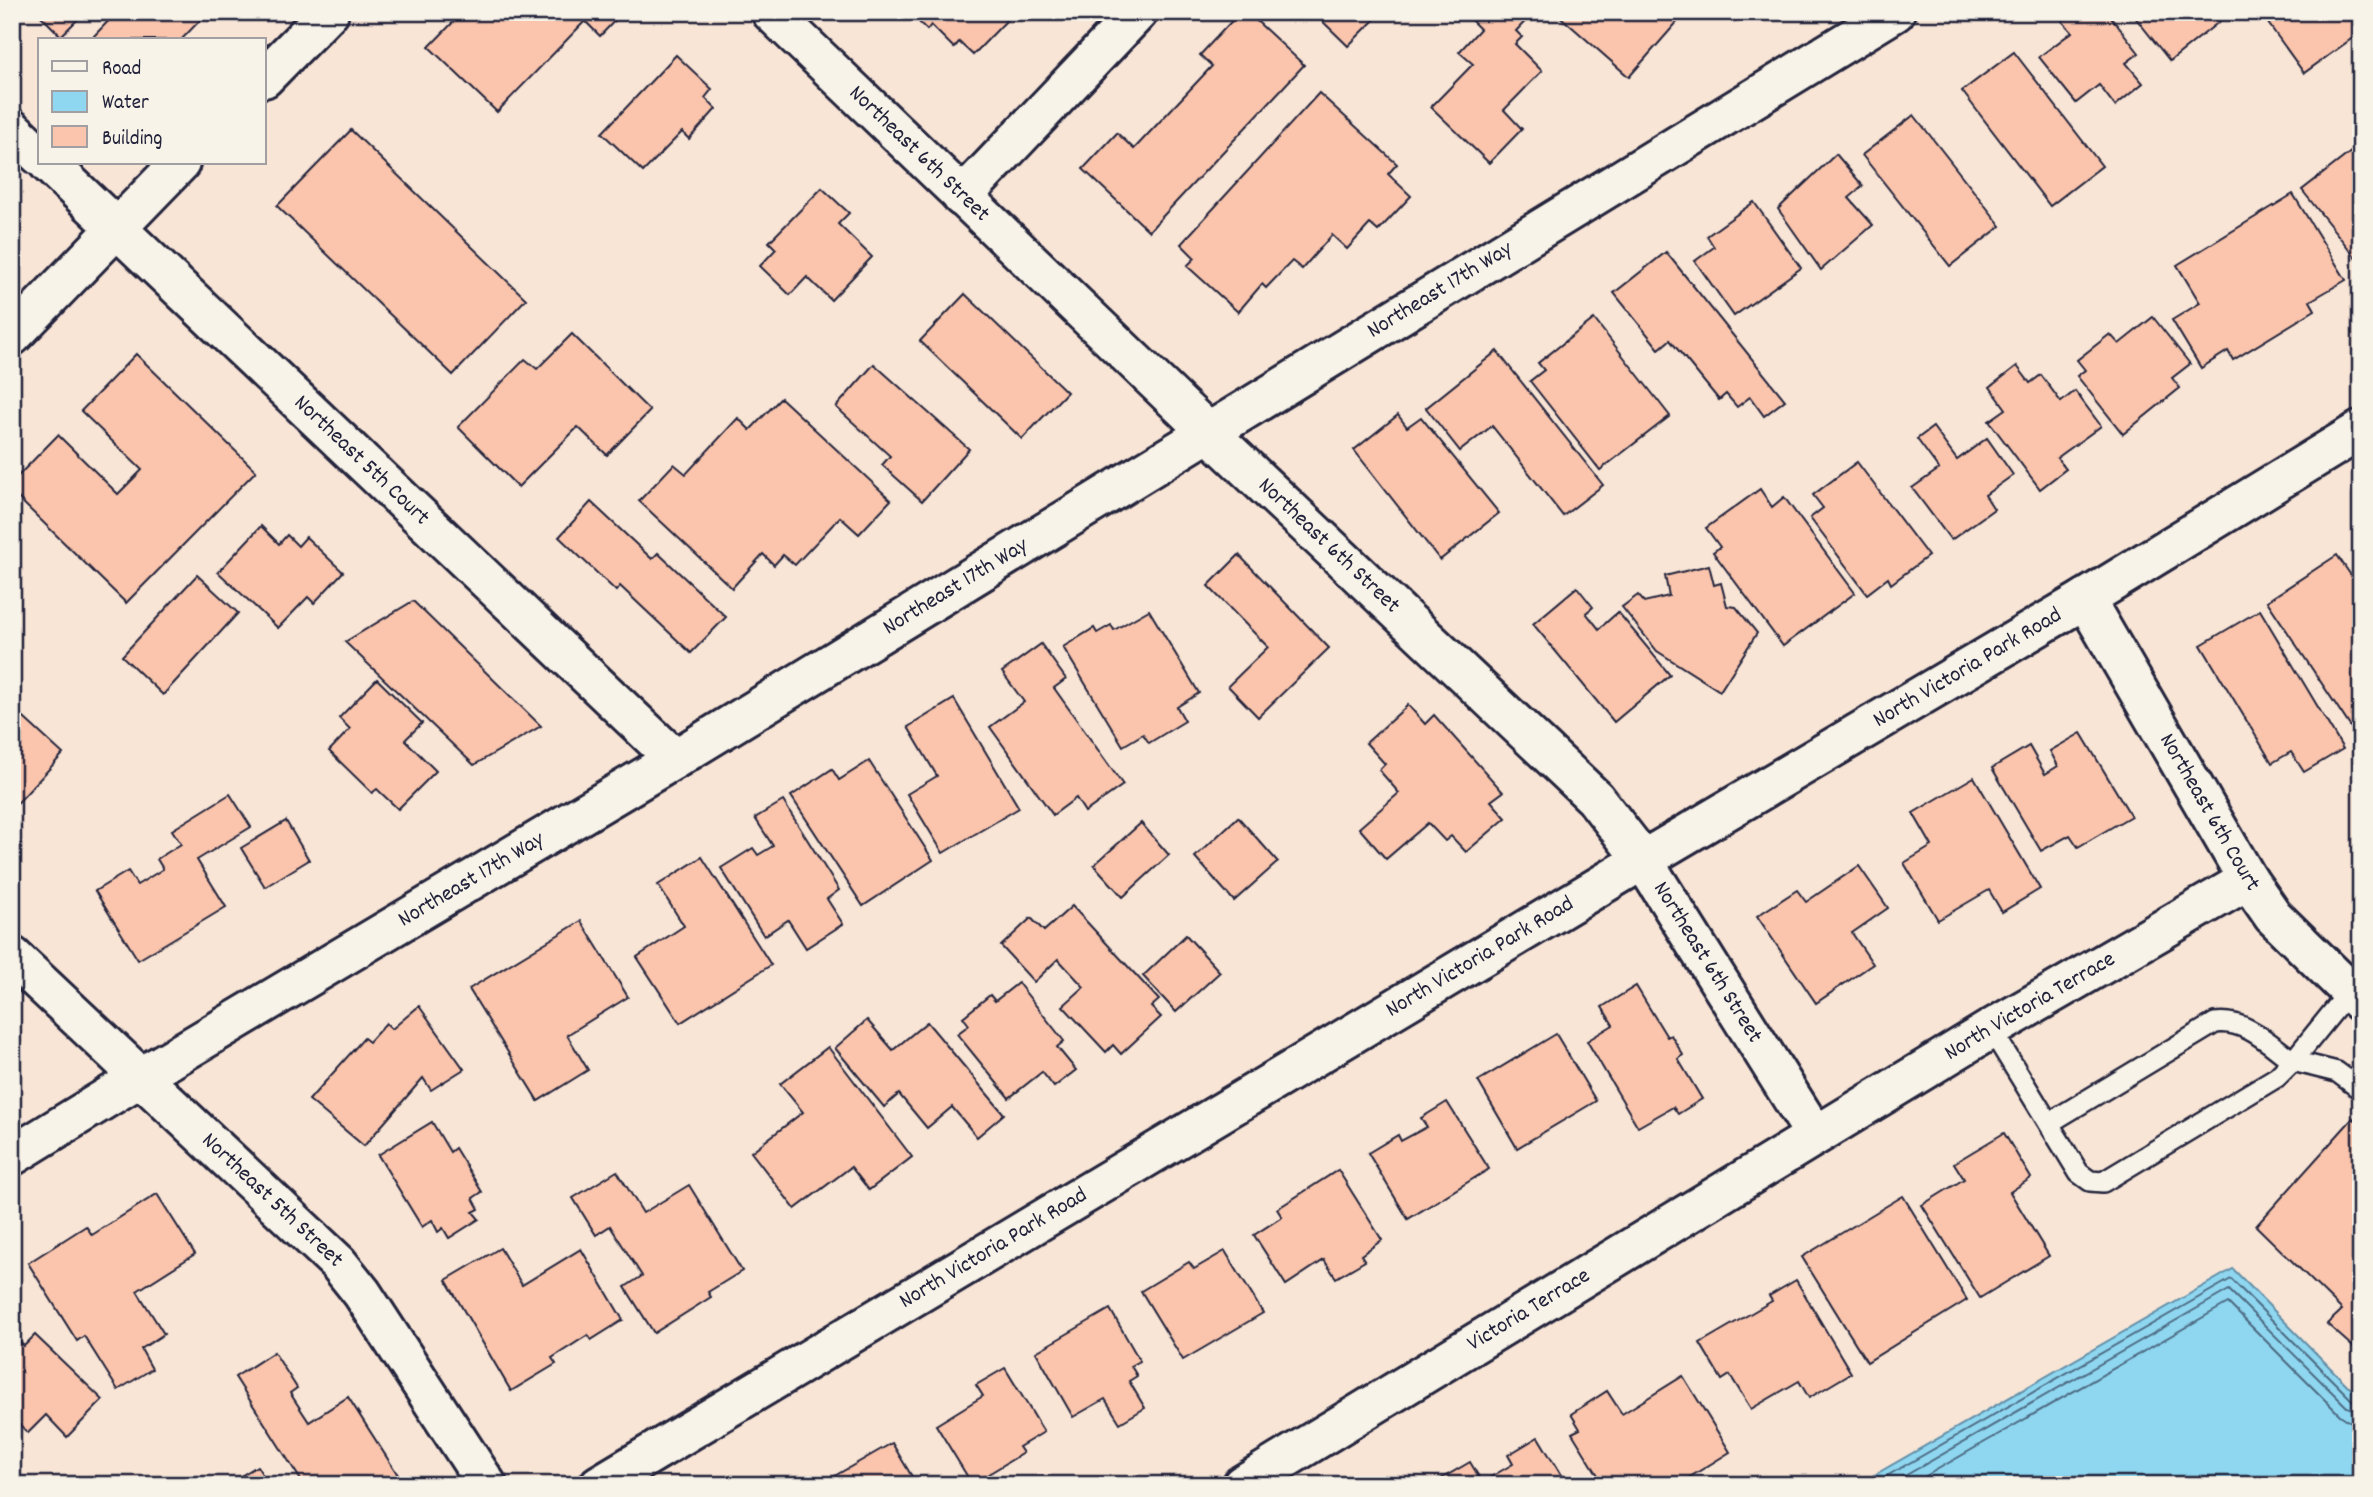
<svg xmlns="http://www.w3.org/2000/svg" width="2373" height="1497" viewBox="0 0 2373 1497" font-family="Dekko,sans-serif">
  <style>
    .water { fill: #8fd7f0; stroke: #638fa8; stroke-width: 2 }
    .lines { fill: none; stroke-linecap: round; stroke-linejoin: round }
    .shore { stroke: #4e6a83; stroke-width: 2 }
    .building { fill: #fac5ac; stroke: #22223b; stroke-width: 2 }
    .lane-casing { stroke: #22223b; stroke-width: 24 }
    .street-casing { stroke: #22223b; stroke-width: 44 }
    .secondary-casing { stroke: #22223b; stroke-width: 44 }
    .lane { stroke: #f7f3e8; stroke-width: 19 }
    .street { stroke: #f7f3e8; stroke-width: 38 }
    .secondary { stroke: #f7f3e8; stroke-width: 38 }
    .labels { text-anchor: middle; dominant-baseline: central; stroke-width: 7; stroke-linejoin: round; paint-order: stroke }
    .street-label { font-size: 23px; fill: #22223b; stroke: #f7f3e8 }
  </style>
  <rect width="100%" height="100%" fill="#f8e5d6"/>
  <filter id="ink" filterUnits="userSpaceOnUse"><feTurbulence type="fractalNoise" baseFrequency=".0143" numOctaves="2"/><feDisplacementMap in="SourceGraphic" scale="14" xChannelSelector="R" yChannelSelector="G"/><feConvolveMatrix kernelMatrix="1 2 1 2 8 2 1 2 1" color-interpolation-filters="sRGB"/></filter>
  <g filter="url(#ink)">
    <path class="water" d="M2233,1269L2361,1399V1485H1857Z"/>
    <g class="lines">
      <g class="shore">
        <path d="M1871,1485L2231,1279L2353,1401L2361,1403"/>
        <path d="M1889,1485L2229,1290L2347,1407L2361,1412"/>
        <path d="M1910,1485L2228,1303L2340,1415L2349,1421L2361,1423"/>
      </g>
    </g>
    <g class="building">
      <path d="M37,12H85L61,36Z"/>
      <path d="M117,12H208L181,40H90Z"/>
      <path d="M463,12H623L600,36L585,21L497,112L429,47Z"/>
      <path d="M909,12H997L1006,21L973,55L959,42L954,48L931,25L927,30Z"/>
      <path d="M1240,12H1247L1304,65L1149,231L1083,169L1117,133L1134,149L1212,66L1200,55Z"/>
      <path d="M1313,12H1382L1348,46Z"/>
      <path d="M1463,12H1534L1516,31L1522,37L1515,44L1542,71L1504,110L1522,129L1489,163L1431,107L1473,64L1459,52L1480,29Z"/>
      <path d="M1555,12H1686L1629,77Z"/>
      <path d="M2074,12H2107L2139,53L2126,63L2143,83L2115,106L2099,85L2076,103L2039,57L2072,32L2062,21Z"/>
      <path d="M2131,12H2229L2230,13L2170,61Z"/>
      <path d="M2260,12H2358L2361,16V32L2304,73Z"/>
      <path d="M2014,52L2102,166L2050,206L1962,91Z"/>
      <path d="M676,55L712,89L705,98L716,109L689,139L682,132L643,172L602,133Z"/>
      <path d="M1319,93L1397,164L1388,174L1411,196L1378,231L1370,224L1347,249L1332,235L1302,269L1292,261L1266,288L1262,284L1238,312L1187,266L1195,258L1181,244Z"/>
      <path d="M1914,115L2001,226L1950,266L1862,155Z"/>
      <path d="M351,130L526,299L453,375L277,206Z"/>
      <path d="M2361,144V264L2302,190Z"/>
      <path d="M1836,154L1863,186L1849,198L1873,225L1821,270L1778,209Z"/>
      <path d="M822,188L849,213L838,224L872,257L831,300L807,277L790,295L760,266L776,249L769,242Z"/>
      <path d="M2293,194L2346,280L2310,301L2315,310L2233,360L2228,351L2201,368L2172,320L2200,303L2177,265Z"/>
      <path d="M1754,202L1801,268L1734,316L1695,261L1714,247L1707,236Z"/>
      <path d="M1666,252L1785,400L1764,416L1750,397L1737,407L1726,394L1719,400L1670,340L1659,349L1614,293Z"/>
      <path d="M965,294L1067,392L1022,439L920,341Z"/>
      <path d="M2153,317L2190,364L2172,378L2180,388L2123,434L2077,376L2085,370L2077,360L2110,334L2119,344Z"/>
      <path d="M1594,319L1670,416L1600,470L1530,381L1544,370L1538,363Z"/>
      <path d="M572,334L650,411L607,455L578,427L518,487L458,427L525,359L537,369Z"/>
      <path d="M1497,351L1603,485L1563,516L1492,426L1460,451L1426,408Z"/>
      <path d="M136,354L256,471L126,603L12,492V482L58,435L118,494L142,470L81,411Z"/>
      <path d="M874,364L969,449L922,501L882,465L890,456L836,407Z"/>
      <path d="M2017,366L2030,383L2041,375L2061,402L2075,391L2101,426L2057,458L2066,469L2040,489L1989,421L2006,409L1990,387Z"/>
      <path d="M781,398L891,500L859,534L840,517L795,565L783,555L774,565L763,554L732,588L639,501L674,464L686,474L738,418L750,430Z"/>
      <path d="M1398,415L1407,427L1421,417L1499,513L1440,560L1354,450Z"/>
      <path d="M1933,427L1957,460L1987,438L2013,475L1985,495L1994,509L1951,540L1912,488L1939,469L1917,439Z"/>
      <path d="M1857,462L1928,556L1891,584L1888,578L1867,594L1810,518L1823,508L1813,495Z"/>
      <path d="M1760,489L1772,507L1784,497L1855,593L1783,646L1713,552L1720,547L1706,528Z"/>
      <path d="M591,502L652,559L658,553L726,617L691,653L620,586L616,591L559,537Z"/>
      <path d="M261,526L279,544L287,535L298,546L306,537L343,572L314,603L308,597L278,628L218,572Z"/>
      <path d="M1239,555L1329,648L1258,717L1228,686L1268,647L1208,586Z"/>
      <path d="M2337,555L2361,590V723L2352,729L2267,601Z"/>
      <path d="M1709,565L1714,585L1721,583L1727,606L1736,607L1757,633L1720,691L1657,651L1622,607L1638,595L1644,602L1669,596L1665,576Z"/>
      <path d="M197,575L238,613L163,695L122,656Z"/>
      <path d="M1577,587L1593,607L1586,613L1599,629L1618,612L1670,675L1614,722L1533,624Z"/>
      <path d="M413,601L541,726L474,765L345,642Z"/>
      <path d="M1149,610L1199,693L1177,707L1185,721L1149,743L1143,734L1123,746L1063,647L1094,628L1097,633L1111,625L1114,630Z"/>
      <path d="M2260,610L2343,749L2304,772L2291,752L2272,763L2201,645Z"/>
      <path d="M1041,644L1066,679L1054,688L1123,785L1085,812L1076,798L1053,815L990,727L1024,702L1002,672Z"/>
      <path d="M377,679L422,723L405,740L436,771L398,809L377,789L372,793L329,751L350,729L339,718Z"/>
      <path d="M954,699L1019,808L943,853L907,794L937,776L908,727Z"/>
      <path d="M1408,705L1425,724L1434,715L1503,792L1491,801L1506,818L1466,852L1451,836L1445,841L1428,823L1386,859L1359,828L1399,793L1379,770L1385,764L1366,743Z"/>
      <path d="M12,707L63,754L12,809Z"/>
      <path d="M2081,733L2131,816L2078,847L2070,835L2041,851L1992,768L2029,746L2045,774L2058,766L2050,751Z"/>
      <path d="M869,761L933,860L863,906L791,796L832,769L839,780Z"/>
      <path d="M1974,777L2040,889L2002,912L1989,890L1938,920L1904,863L1932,846L1913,813Z"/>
      <path d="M230,794L251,827L197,860L226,907L138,960L95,891L128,871L137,885L163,869L157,859L181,844L172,830Z"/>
      <path d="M783,801L839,890L827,899L843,924L806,948L788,920L764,936L721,868L753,848L758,855L773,846L755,818Z"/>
      <path d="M1238,817L1278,862L1234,901L1195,857Z"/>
      <path d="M286,821L309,860L265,887L241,848Z"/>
      <path d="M1141,823L1169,855L1123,897L1094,865Z"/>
      <path d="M702,857L771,965L680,1023L637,957L684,926L658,885Z"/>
      <path d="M1859,866L1888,908L1852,933L1873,964L1816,1003L1757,916L1797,890L1806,902Z"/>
      <path d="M1072,906L1159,1000L1151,1007L1161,1017L1121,1054L1113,1045L1106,1052L1063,1006L1084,987L1058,959L1034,982L1001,946L1031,918L1044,931Z"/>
      <path d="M581,921L628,997L567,1035L588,1070L538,1101L469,989Z"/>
      <path d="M1186,935L1220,972L1176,1012L1143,976Z"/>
      <path d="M1018,983L1064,1041L1057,1047L1076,1070L1054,1087L1042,1072L1009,1098L957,1034L969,1025L963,1017L990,995L995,1001Z"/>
      <path d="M1636,986L1667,1037L1671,1035L1683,1055L1678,1059L1702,1099L1678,1114L1673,1107L1638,1127L1587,1041L1613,1025L1602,1007Z"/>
      <path d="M419,1006L464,1069L431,1090L423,1078L364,1146L309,1100L364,1038L369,1042L386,1023L392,1029Z"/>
      <path d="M867,1020L893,1050L927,1022L1004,1114L977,1137L952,1107L927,1128L899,1094L884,1107L835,1048Z"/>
      <path d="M1556,1034L1596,1101L1517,1148L1478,1081Z"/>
      <path d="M828,1047L912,1157L869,1190L851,1167L795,1209L751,1152L803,1112L780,1084Z"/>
      <path d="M1447,1102L1489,1169L1408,1219L1368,1153L1398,1135L1401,1141L1427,1127L1421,1118Z"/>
      <path d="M2353,1118L2361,1125V1340L2353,1347L2327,1324L2342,1310L2256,1226Z"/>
      <path d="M432,1122L450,1152L455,1148L482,1192L473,1198L479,1209L473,1212L479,1219L449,1238L443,1228L438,1232L432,1220L422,1227L378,1155Z"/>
      <path d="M2004,1133L2031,1178L2010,1192L2049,1256L1980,1298L1922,1205L1964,1179L1954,1163Z"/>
      <path d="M1338,1170L1382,1240L1361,1255L1365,1261L1336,1278L1324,1260L1286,1285L1254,1235L1282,1217L1277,1209Z"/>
      <path d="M617,1171L643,1213L689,1185L742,1271L708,1292L711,1297L654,1333L625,1287L642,1276L610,1226L596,1235L573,1198Z"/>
      <path d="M157,1194L195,1254L137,1291L164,1334L141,1349L152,1369L118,1390L84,1336L77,1341L28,1263L86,1226L92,1235Z"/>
      <path d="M1903,1196L1967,1300L1867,1362L1802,1257Z"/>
      <path d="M500,1248L522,1285L581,1249L623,1320L591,1340L588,1335L552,1358L556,1364L511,1391L446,1280Z"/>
      <path d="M1225,1251L1263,1313L1183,1360L1141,1291L1189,1262L1194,1269Z"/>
      <path d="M1796,1280L1851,1373L1809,1398L1799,1381L1751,1409L1730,1375L1722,1380L1700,1343L1772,1301L1769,1296Z"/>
      <path d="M1110,1309L1140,1361L1131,1366L1137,1376L1129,1381L1145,1408L1120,1423L1105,1399L1073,1417L1036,1352Z"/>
      <path d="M12,1335L24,1346L35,1335L103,1400L67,1437L46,1415L28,1433L12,1417Z"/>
      <path d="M274,1352L297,1388L290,1393L309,1422L348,1397L398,1475L382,1485H304L235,1377Z"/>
      <path d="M1005,1368L1044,1432L1019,1447L1023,1453L972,1484L936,1425L983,1396L976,1385Z"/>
      <path d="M1683,1376L1730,1452L1677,1485H1604L1572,1433L1580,1429L1571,1414L1607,1391L1622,1414Z"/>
      <path d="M1538,1437L1567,1485H1444L1441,1479L1470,1462L1482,1482L1513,1464L1508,1455Z"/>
      <path d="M892,1443L917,1485H819Z"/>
      <path d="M257,1466L269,1485H226Z"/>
    </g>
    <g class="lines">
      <g class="lane-casing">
        <g id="lane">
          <path d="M1991,1029L2079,1173L2090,1181L2103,1182L2277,1077L2293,1061L2337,1072L2361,1090"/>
          <path d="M2049,1123L2215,1023C2246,1019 2268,1043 2293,1061L2349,992"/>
        </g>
      </g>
      <g class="street-casing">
        <g id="street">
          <path d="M264,78L329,12"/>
          <path d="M12,129L40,156"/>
          <path id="s1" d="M48,163L675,759"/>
          <path d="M962,197L1138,12"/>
          <path d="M12,336L180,163"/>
          <path id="s2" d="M2085,599L2248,880L2273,916L2361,1002"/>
          <path id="s3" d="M1643,860L1815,1135"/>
          <path id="s4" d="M12,956L338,1263L362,1293L487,1485"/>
          <path id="s5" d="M12,1156L139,1078L675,759L1895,12"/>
          <path id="s6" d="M1242,1485L1991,1029L2248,880"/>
        </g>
      </g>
      <g class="secondary-casing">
        <g id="secondary">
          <path id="s7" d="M771,12L1208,432L1595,798L1643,860"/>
          <path id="s8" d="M599,1485L1643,860L2085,599L2361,430"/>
        </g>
      </g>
      <use href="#lane" class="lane"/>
      <use href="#street" class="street"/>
      <use href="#secondary" class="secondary"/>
    </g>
  </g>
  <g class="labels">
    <g class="street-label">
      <text stroke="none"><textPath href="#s7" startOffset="205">Northeast 6th Street</textPath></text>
      <text stroke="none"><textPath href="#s5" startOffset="1670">Northeast 17th Way</textPath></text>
      <text stroke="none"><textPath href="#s1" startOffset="432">Northeast 5th Court</textPath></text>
      <text stroke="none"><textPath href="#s7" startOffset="772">Northeast 6th Street</textPath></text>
      <text stroke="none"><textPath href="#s5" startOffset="1102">Northeast 17th Way</textPath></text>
      <text stroke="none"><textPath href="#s8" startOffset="1594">North Victoria Park Road</textPath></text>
      <text stroke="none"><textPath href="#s2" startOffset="247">Northeast 6th Court</textPath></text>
      <text stroke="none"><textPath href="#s5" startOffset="536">Northeast 17th Way</textPath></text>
      <text stroke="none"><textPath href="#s8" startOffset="1027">North Victoria Park Road</textPath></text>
      <text stroke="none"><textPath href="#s3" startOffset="121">Northeast 6th Street</textPath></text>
      <text stroke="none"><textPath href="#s6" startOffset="922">North Victoria Terrace</textPath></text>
      <text stroke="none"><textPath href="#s4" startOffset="357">Northeast 5th Street</textPath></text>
      <text stroke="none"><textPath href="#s8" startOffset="460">North Victoria Park Road</textPath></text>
      <text stroke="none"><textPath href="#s6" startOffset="336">Victoria Terrace</textPath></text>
    </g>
  </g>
  <rect width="2373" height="1497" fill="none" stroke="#f7f3e8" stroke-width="42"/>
  <rect x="21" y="21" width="2331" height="1455" fill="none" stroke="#22223b" stroke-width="2.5" filter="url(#ink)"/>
  <rect x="38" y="38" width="228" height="126" fill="#f7f3e8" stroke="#a29fa3" stroke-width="2"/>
  <rect x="52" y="61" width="35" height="10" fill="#f7f3e8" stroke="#a29fa3" stroke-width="2"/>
  <text x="102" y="74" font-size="21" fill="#22223b">Road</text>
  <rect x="52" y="91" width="35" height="21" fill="#8fd7f0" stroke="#a29fa3" stroke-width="2"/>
  <text x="102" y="108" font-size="21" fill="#22223b">Water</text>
  <rect x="52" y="126" width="35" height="21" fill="#fac5ac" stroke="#a29fa3" stroke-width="2"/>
  <text x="102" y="144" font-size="21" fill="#22223b">Building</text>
</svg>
